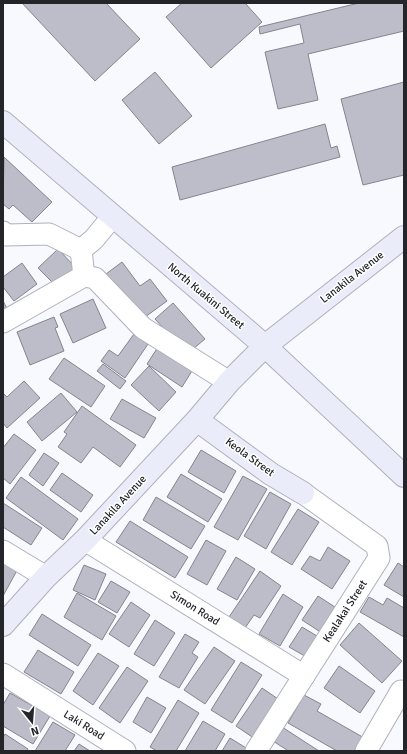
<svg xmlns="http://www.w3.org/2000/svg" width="407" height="754" viewBox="0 0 407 754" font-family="Signika,sans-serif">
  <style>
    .building { fill: #bcbdc8; stroke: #83858f }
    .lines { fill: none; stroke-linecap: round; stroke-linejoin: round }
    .street-casing { stroke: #afb0bb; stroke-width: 23 }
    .secondary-casing { stroke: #afb0bb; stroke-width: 24 }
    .street { stroke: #fff; stroke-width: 21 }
    .secondary { stroke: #eaecfa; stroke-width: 22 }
    .labels { text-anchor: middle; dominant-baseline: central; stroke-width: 3; stroke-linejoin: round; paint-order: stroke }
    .street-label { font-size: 11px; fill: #242529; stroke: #fff }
  </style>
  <rect width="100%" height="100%" fill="#f8f9fe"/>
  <g class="building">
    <path d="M22,3H106L140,39L95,81Z"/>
    <path d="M182,3H245L262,22L211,68L166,17Z"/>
    <path d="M359,3H404V31L308,54L318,100L278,109L265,52L304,43L300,24L260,34L259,27Z"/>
    <path d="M155,72L192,116L159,144L122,100Z"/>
    <path d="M404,82V175L363,185L341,99Z"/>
    <path d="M325,124L331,148L337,146L340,157L180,200L172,167Z"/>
    <path d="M4,157L52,202L32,222L13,205L9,209L3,204Z"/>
    <path d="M58,249L75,267L56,286L38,268Z"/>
    <path d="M122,262L140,286L150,279L167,301L141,320L106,274Z"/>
    <path d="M22,263L37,284L14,301L3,287V277Z"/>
    <path d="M93,299L106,328L73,343L60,314Z"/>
    <path d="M3,301L9,312L3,315Z"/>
    <path d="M173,303L205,339L187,354L155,319Z"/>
    <path d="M54,317L58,327L55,328L64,351L30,365L17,332Z"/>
    <path d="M134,334L148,344L125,378L101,361L109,350L118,356Z"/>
    <path d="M160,344L195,366L182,387L147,364Z"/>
    <path d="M64,358L105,386L91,407L49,379Z"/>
    <path d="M103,364L126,381L120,389L97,371Z"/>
    <path d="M149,366L176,392L159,411L131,385Z"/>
    <path d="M24,381L40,398L7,428L3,423V393L7,397Z"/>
    <path d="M61,393L77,412L42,441L27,422Z"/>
    <path d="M122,399L156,418L144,438L110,419Z"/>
    <path d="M82,406L136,445L120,467L93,447L81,463L58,447L67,434L64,432Z"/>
    <path d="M14,434L36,450L10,484L3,478V448Z"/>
    <path d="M201,450L236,471L224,493L188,472Z"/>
    <path d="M44,453L59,463L43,486L29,475Z"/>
    <path d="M62,473L93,495L81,512L50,490Z"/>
    <path d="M181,474L222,499L208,522L167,497Z"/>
    <path d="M243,476L267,489L238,540L214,527Z"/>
    <path d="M21,477L78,519L63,540L6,498Z"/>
    <path d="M270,492L291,504L266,549L244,536Z"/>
    <path d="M156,497L205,526L191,549L143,520Z"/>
    <path d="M3,503L42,528L31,545L3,527Z"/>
    <path d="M298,509L319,522L292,565L271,552Z"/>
    <path d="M130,521L188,557L175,578L116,542Z"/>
    <path d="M206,540L226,551L207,585L187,574Z"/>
    <path d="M328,547L350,561L332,589L301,569L310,556L320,561Z"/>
    <path d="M3,556L20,565L3,596Z"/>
    <path d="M236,557L255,569L237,600L217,589Z"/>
    <path d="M398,563L404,567V597L384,585Z"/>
    <path d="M84,565L106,574L95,600L73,590Z"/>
    <path d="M260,571L281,586L260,618L254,615L245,628L229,617Z"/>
    <path d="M111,581L130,592L117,613L98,602Z"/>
    <path d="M77,593L116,616L102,640L64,617Z"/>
    <path d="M283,594L303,607L280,646L259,634Z"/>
    <path d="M318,596L338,609L322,633L302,620Z"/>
    <path d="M369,597L383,605L387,598L404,608V637L360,612Z"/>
    <path d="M131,602L150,615L129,647L109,634Z"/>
    <path d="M42,614L91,645L78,666L29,635Z"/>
    <path d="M155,620L175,633L154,666L134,654Z"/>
    <path d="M359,623L402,661L382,683L340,645Z"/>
    <path d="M302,627L322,639L310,659L289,647Z"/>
    <path d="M185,634L199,642L192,653L198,657L179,688L159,677Z"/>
    <path d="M214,647L235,661L205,704L184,690Z"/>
    <path d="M38,650L74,672L61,694L24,672Z"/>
    <path d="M98,653L119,666L93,705L73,691Z"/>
    <path d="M241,662L262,675L232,723L211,710Z"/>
    <path d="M339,666L375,691L360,713L324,688Z"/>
    <path d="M127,667L148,681L120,723L99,708Z"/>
    <path d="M262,688L284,703L258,741L236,726Z"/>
    <path d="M10,693L50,716L33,744L3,726V705Z"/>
    <path d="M304,695L321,704L317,711L366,739L360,751H337L288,723Z"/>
    <path d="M147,697L166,708L151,733L133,722Z"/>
    <path d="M178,700L199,713L176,751H157L150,747Z"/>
    <path d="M203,721L225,734L215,751H185Z"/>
    <path d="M53,722L75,735L65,751H35Z"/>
    <path d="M282,727L319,751H286L287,750L273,741Z"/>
    <path d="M5,734L28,749L27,751H3V738Z"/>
    <path d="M230,738L251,751H222Z"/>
    <path d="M79,744L90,751H74Z"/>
  </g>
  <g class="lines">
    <g class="street-casing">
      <g id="street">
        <path d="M3,232L6,235L49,234L81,250L84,276"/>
        <path d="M81,250L94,239L113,216"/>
        <path d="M3,322L84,276L95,278L143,328L229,382"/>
        <path d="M85,540L304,676"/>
        <path d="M3,551L46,577"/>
        <path d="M3,674L125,751"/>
        <path d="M256,751L379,558L377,546L303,493"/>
        <path d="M366,751L401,691"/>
      </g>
    </g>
    <g class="secondary-casing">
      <g id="secondary">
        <path d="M3,122L265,346L404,476"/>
        <path d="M197,420L271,474L303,493"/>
        <path d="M3,625L46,577L85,540L197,420L229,382L265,346L404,237"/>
      </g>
    </g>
    <use href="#street" class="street"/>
    <use href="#secondary" class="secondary"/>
  </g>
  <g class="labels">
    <g class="street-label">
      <text transform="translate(352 277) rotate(-38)">Lanakila Avenue</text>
      <text transform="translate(206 296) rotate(40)">North Kuakini Street</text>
      <text transform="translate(250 457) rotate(36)">Keola Street</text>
      <text transform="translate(118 505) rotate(-47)">Lanakila Avenue</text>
      <text transform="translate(195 608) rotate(32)">Simon Road</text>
      <text transform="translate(345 611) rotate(-57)">Kealakai Street</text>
      <text transform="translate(84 725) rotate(32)">Laki Road</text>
    </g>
  </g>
  <rect width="407" height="754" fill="none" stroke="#242529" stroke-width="8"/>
  <g transform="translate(32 722) rotate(163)" stroke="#ffffff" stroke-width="3" paint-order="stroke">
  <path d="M0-3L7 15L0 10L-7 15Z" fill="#242529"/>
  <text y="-6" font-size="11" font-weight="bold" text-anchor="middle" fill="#242529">N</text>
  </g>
</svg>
